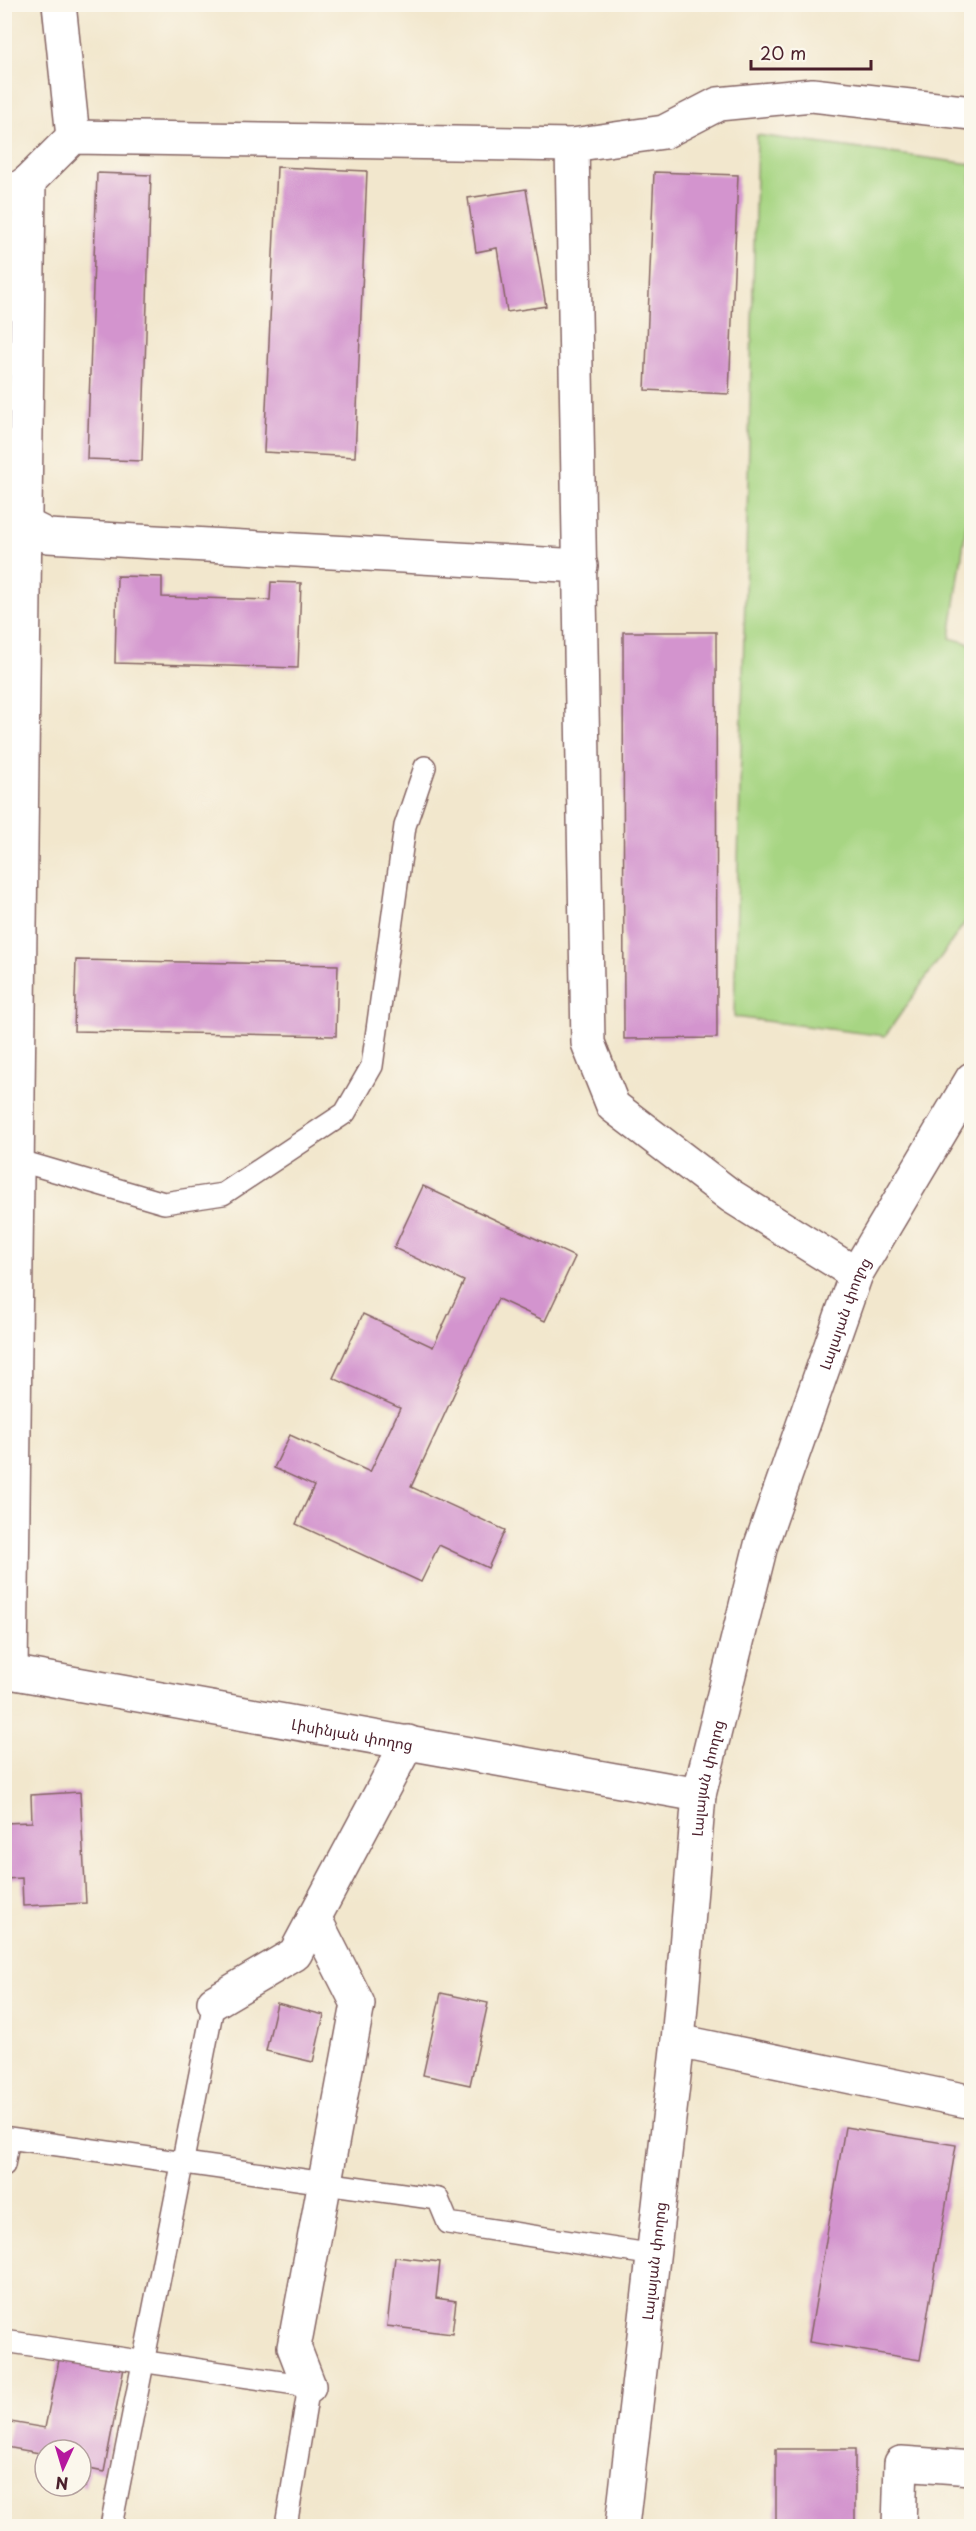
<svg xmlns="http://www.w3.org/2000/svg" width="976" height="2531" viewBox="0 0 976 2531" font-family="'Playpen Sans','Noto Sans Armenian',sans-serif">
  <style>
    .green { fill: #a7d583; stroke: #787a57; stroke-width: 1.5 }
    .building { fill: #d394ce }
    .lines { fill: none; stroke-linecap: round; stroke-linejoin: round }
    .service-casing { stroke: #856564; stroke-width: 24 }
    .minor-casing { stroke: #856564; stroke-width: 36 }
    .service { stroke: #fff; stroke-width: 21 }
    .minor { stroke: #fff; stroke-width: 33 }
    .labels { text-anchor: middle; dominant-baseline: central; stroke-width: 4.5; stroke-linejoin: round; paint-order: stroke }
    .street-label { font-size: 15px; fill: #4a1f2b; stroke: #fbf7ec }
  </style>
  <rect width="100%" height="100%" fill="#fbf7ec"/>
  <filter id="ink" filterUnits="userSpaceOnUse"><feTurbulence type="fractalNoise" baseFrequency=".0167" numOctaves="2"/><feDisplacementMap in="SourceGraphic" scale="12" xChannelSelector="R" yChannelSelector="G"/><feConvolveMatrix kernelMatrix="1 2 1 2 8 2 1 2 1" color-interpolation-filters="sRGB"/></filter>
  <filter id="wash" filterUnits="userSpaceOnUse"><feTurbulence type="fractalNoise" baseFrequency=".008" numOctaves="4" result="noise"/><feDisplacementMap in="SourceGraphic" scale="24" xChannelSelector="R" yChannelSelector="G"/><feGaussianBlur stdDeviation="1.35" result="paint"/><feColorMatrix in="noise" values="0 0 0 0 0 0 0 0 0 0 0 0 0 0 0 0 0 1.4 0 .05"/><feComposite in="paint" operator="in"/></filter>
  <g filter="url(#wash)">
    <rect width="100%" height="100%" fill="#f2e7cd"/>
    <path class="green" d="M757,135L971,164L972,486L950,638L971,644V914L885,1036L734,1017Z"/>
    <g id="blocks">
      <g class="building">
        <path d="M277,167L367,171L355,457L264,452Z"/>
        <path d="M654,172L738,175L729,394L645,390Z"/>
        <path d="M97,173L151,175L142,461L87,459Z"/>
        <path d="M526,189L546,306L507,312L497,248L476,252L468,198Z"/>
        <path d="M117,576L162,577V597L270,600L271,582L301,583L298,668L115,663Z"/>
        <path d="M623,632H716L717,1038L624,1039Z"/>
        <path d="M76,960L338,965L336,1036L74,1031Z"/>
        <path d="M423,1186L575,1257L545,1321L498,1299L411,1487L505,1530L488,1568L439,1545L421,1582L296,1524L314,1486L274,1468L290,1435L370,1472L400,1408L333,1378L363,1314L433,1347L464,1281L394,1248Z"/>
        <path d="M80,1792L86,1903L23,1906L22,1878L4,1879V1823L32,1822L31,1795Z"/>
        <path d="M441,1993L488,2003L470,2085L423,2075Z"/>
        <path d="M277,2003L324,2015L313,2062L266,2051Z"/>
        <path d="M845,2127L956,2145L920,2360L809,2342Z"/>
        <path d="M395,2257L440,2262L436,2298L456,2301L452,2334L387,2326Z"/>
        <path d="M60,2355L124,2368L104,2472L89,2469L85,2487L81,2486V2450H45V2454L6,2447L11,2422L45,2428Z"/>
        <rect x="776" y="2449" width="79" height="77"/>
      </g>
    </g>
  </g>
  <g filter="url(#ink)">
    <use href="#blocks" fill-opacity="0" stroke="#856564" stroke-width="1.5"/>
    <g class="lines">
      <g class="service-casing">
        <g id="service">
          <path d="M17,1160L164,1203L223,1194L345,1113L372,1066L405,826L425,767"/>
          <path d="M4,2165L9,2138L438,2199L448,2223L655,2255"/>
          <path d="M4,2341L309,2386L286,2526"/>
          <path d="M111,2526L214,2002"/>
        </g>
      </g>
      <g class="minor-casing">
        <g id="minor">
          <path d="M59,4L73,137"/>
          <path d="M572,145L588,1043L613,1106L731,1196L856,1274"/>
          <path d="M4,199L29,181L73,137L572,145L664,132L718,104L812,95L972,113"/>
          <path d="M6,520L24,524L48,536L581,566"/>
          <path id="s1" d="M4,1671L699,1795"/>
          <path d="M11,1672L29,181"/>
          <path d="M214,2002L295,1954L408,1742"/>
          <path d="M678,2041L972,2102"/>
          <path d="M309,2386L294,2347L358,2004L314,1917"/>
          <path id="s2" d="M622,2526L678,2041L699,1795L761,1545L856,1274L972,1079"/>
          <path d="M899,2526L901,2463L972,2468"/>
        </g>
      </g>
      <use href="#service" class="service"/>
      <use href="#minor" class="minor"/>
    </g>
  </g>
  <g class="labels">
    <g class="street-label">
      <text stroke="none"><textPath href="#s2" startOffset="1239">Լալայան փողոց</textPath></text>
      <text stroke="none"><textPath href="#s1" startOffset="354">Լիսինյան փողոց</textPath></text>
      <text stroke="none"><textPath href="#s2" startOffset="753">Լալայան փողոց</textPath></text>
      <text stroke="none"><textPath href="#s2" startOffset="267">Լալայան փողոց</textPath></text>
    </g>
  </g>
  <rect width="976" height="2531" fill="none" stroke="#fbf7ec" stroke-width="24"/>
  <g transform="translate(63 2468) rotate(184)"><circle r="28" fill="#fbf7ec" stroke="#b4a19f" stroke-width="1.5"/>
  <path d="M0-4.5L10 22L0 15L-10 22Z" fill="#b5179e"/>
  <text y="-9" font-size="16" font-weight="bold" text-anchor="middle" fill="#4a1f2b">N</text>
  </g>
  <path d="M751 60v9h120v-9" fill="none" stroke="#4a1f2b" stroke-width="3"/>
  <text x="760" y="60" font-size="18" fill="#4a1f2b" stroke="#fbf7ec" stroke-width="4.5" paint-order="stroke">20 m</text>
</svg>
